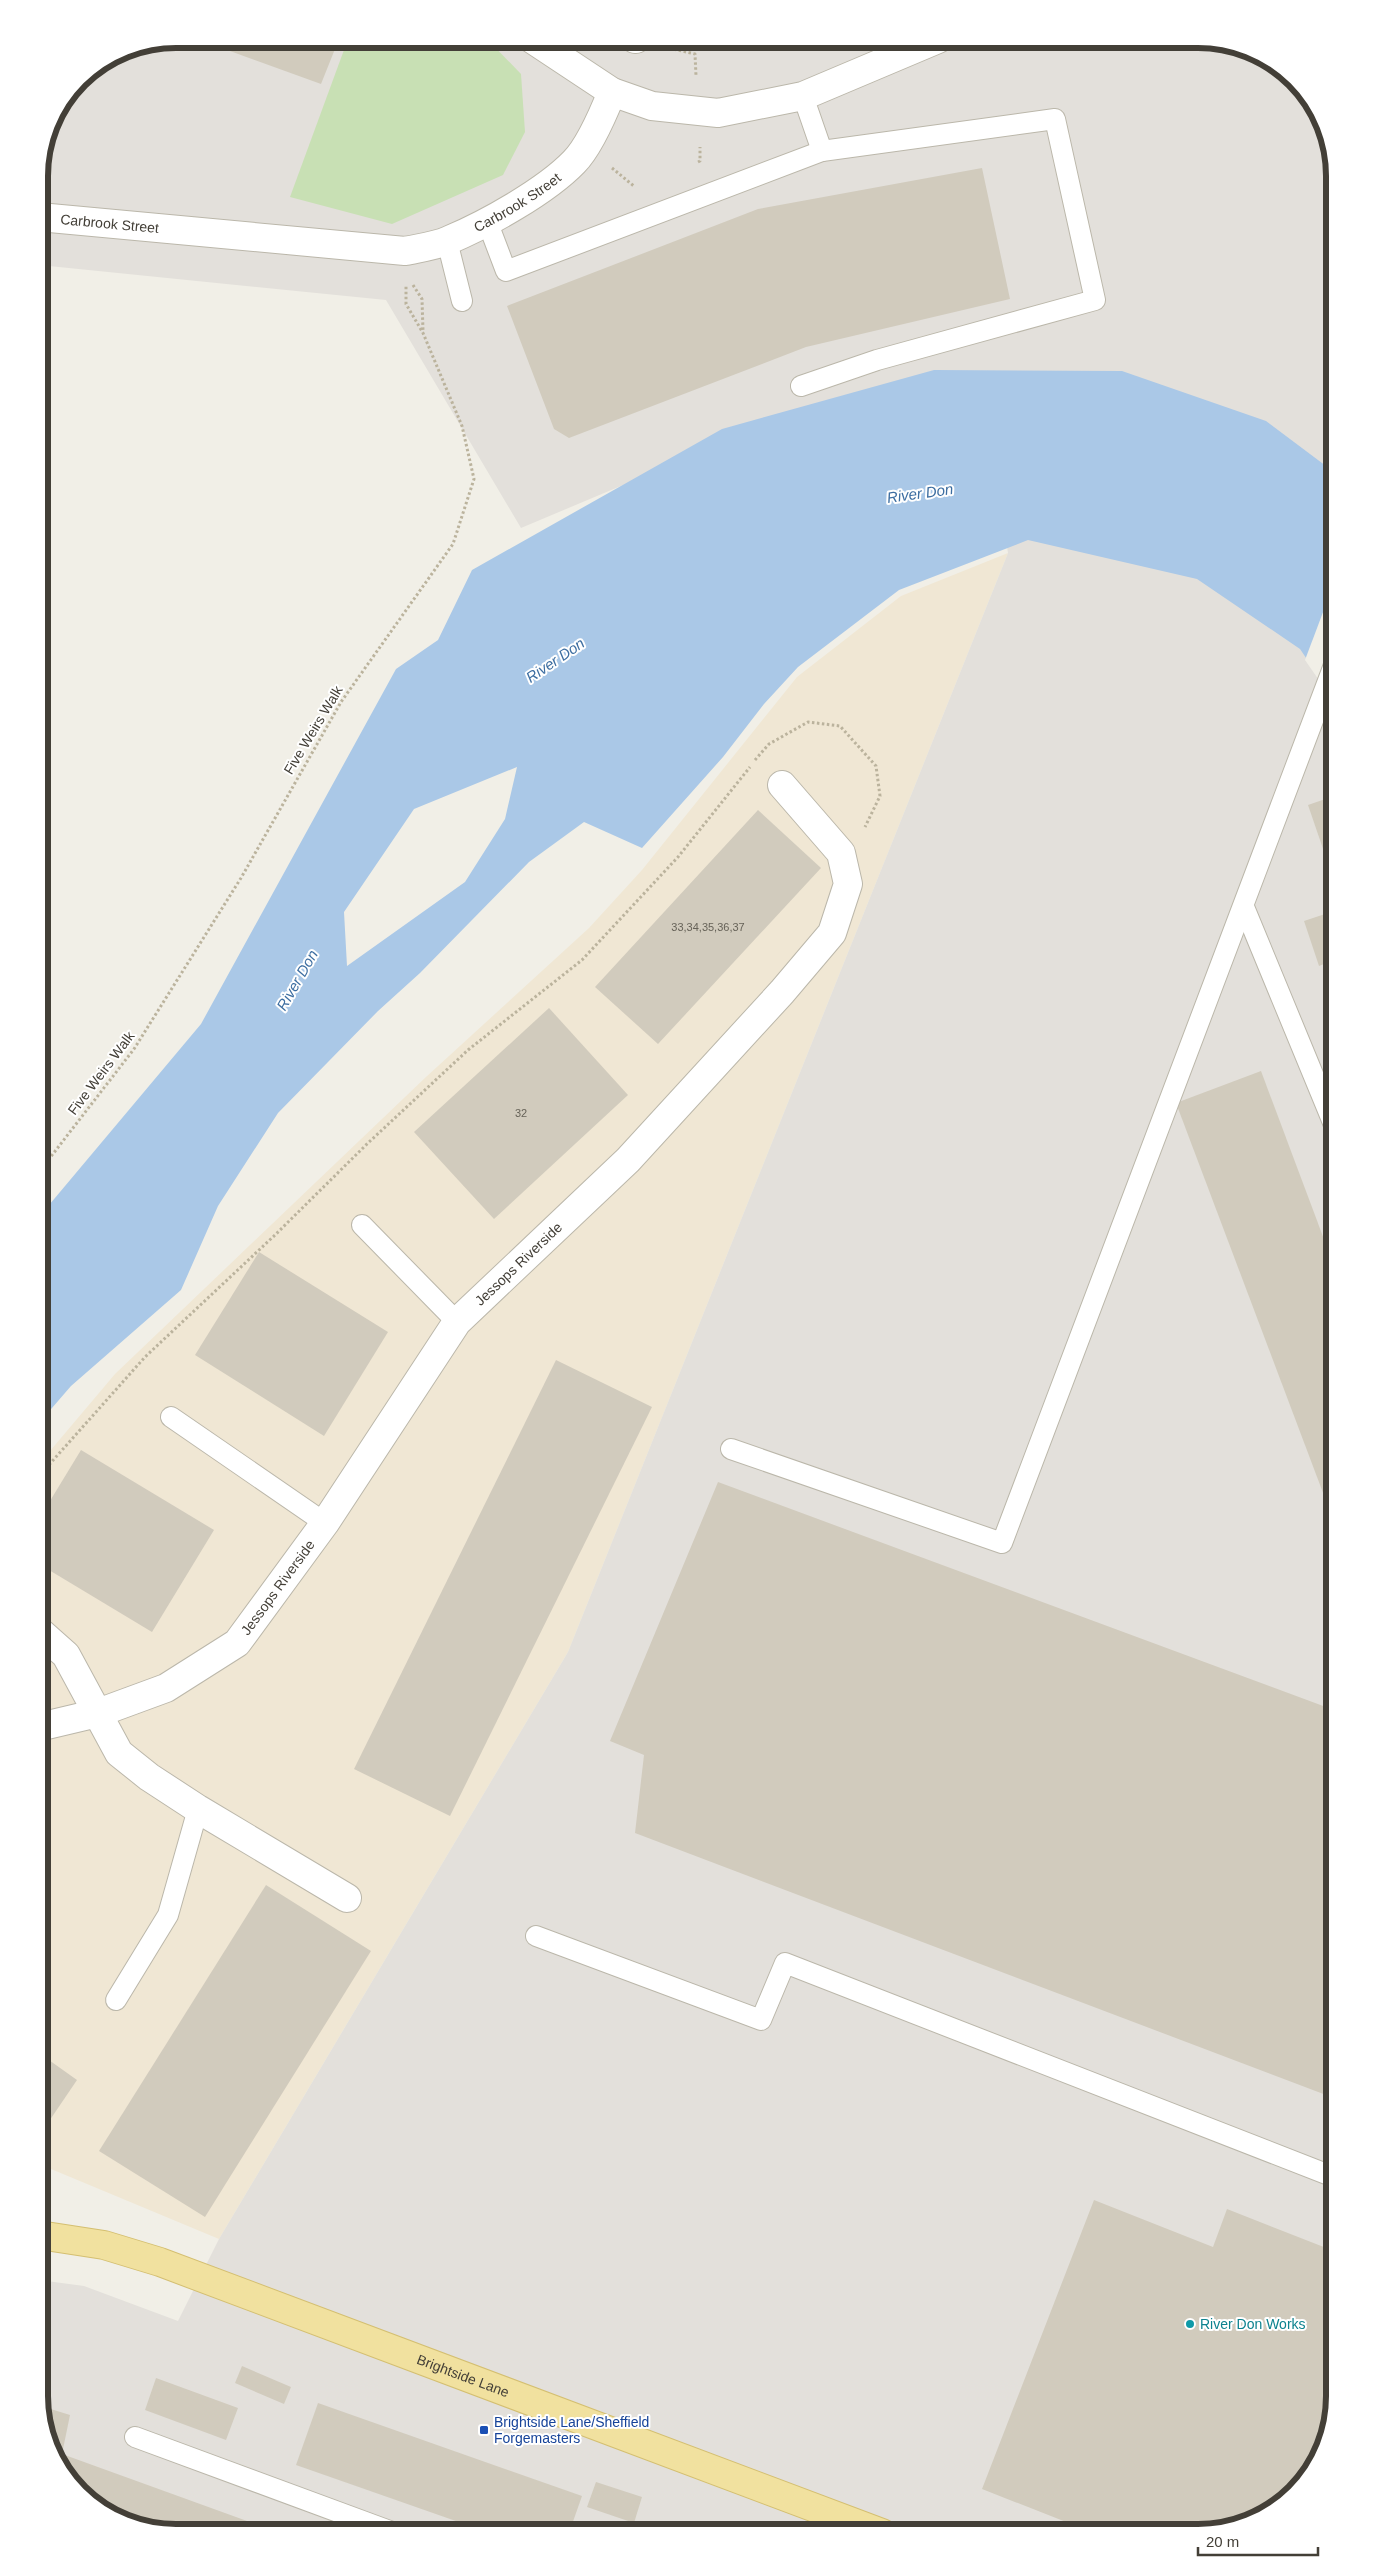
<svg xmlns="http://www.w3.org/2000/svg" width="1373" height="2572" viewBox="0 0 1373 2572" font-family="Helvetica,sans-serif">
  <style>
    .commercial { fill: #f0e7d4 }
    .industrial { fill: #e3e0db }
    .green { fill: #c8e0b4 }
    .water { fill: #aac8e7; fill-rule: evenodd }
    .pier { fill: #f1efe7 }
    .building { fill: #d1cbbd }
    .lines { fill: none; stroke-linecap: round; stroke-linejoin: round }
    .service-casing { stroke: #bbb7aa; stroke-width: 22 }
    .minor-casing { stroke: #bbb7aa; stroke-width: 30 }
    .primary-casing { stroke: #d4bf71; stroke-width: 30 }
    .path { stroke: #bbb39d; stroke-width: 3; stroke-dasharray: 2.5 2.5; stroke-linecap: butt }
    .service { stroke: #fff; stroke-width: 20 }
    .minor { stroke: #fff; stroke-width: 28 }
    .primary { stroke: #f1e19f; stroke-width: 28 }
    .culture-dot { fill: #0f9aa8; stroke: #fff; stroke-width: 2 }
    .transit-dot { fill: #1a4fb4; stroke: #fff; stroke-width: 2 }
    .labels { text-anchor: middle; dominant-baseline: central; stroke-width: 4; stroke-linejoin: round; paint-order: stroke }
    .number-label { font-size: 11px; fill: #666258 }
    .street-label { font-size: 14px; fill: #433f37; stroke: #fff }
    .culture-label { font-size: 14px; fill: #0d838f; stroke: #fff; text-anchor: start }
    .transit-label { font-size: 14px; fill: #164399; stroke: #fff; text-anchor: start }
    .water-label { font-size: 15px; font-style: italic; fill: #3d6ea1; stroke: #fff }
    .rim { fill: none; stroke: #433f37; stroke-width: 6 }
  </style>
  <rect width="100%" height="100%" fill="#f1efe7"/>
  <path class="commercial" d="M1008,553L568,1652L219,2239L39,2164V1464L115,1374L426,1077L589,928L642,870L797,677L901,596Z"/>
  <path class="industrial" d="M175,39H1207L1274,62L1324,123L1334,175V2397L1311,2472L1250,2523L1198,2533H167L99,2510L49,2449L39,2397V2280L84,2286L178,2321L219,2239L568,1652L1008,553L981,381L730,440L521,528L386,300L39,265V167L49,123L79,79L123,49Z"/>
  <path class="green" d="M348,39H487L521,74L525,132L503,175L392,224L290,197Z"/>
  <path class="water" d="M934,370L1122,371L1266,421L1334,472V699L1300,649L1197,579L1028,540L899,590L798,667L764,704L723,757L642,848L584,822L529,862L420,973L378,1011L278,1113L218,1206L181,1290L71,1386L39,1423V1217L201,1024L396,669L438,640L472,570L722,429ZM517,767L505,819L465,882L347,966L344,912L414,809Z"/>
  <path class="pier" d="M1334,583V702L1305,660Z"/>
  <g class="building">
    <path d="M197,39H339L321,84Z"/>
    <path d="M982,168L1010,299L806,347L569,438L554,429L507,306L758,209Z"/>
    <path d="M1334,796V881L1308,805Z"/>
    <path d="M758,810L821,868L658,1044L595,987Z"/>
    <path d="M1334,911V960L1319,966L1304,921Z"/>
    <path d="M549,1008L628,1095L494,1219L414,1132Z"/>
    <path d="M1261,1071L1334,1266V1522L1176,1103Z"/>
    <path d="M259,1252L388,1332L324,1436L195,1355Z"/>
    <path d="M556,1360L652,1407L450,1816L354,1769Z"/>
    <path d="M81,1450L214,1530L152,1632L39,1564V1519Z"/>
    <path d="M718,1482L1334,1710V2098L635,1833L644,1755L610,1741Z"/>
    <path d="M266,1885L371,1951L205,2217L99,2151Z"/>
    <path d="M39,2053L77,2080L39,2136Z"/>
    <path d="M1094,2200L1213,2247L1227,2209L1334,2251V2397L1311,2472L1250,2523L1198,2533L1180,2528L1178,2533H1094L982,2489Z"/>
    <path d="M242,2366L291,2387L284,2404L235,2383Z"/>
    <path d="M156,2378L238,2408L226,2440L145,2410Z"/>
    <path d="M318,2403L582,2496L569,2533H490L296,2465Z"/>
    <path d="M41,2406L70,2415L62,2454L280,2533H167L99,2510L49,2449Z"/>
    <path d="M596,2482L642,2497L634,2523L587,2507Z"/>
  </g>
  <g class="lines">
    <g class="service-casing">
      <g id="service">
        <path d="M487,221L506,271L822,151"/>
        <path d="M447,241L462,301"/>
        <path d="M801,386L877,360L1095,300L1055,119L822,151L803,96"/>
        <path d="M1244,907L1334,1125"/>
        <path d="M362,1225L457,1322"/>
        <path d="M171,1417L325,1523"/>
        <path d="M731,1449L1002,1543L1334,665"/>
        <path d="M536,1936L761,2020L785,1963L1334,2177"/>
        <path d="M116,2000L168,1915L198,1809"/>
        <path d="M135,2437L395,2533"/>
      </g>
    </g>
    <g class="minor-casing">
      <g id="minor">
        <path d="M532,39L612,92L652,106L718,113L803,96L938,39"/>
        <path d="M635,39H636"/>
        <path id="s1" d="M39,217L405,251C419,248 436,246 449,240C487,224 546,191 574,162C589,147 604,112 612,92"/>
        <path d="M39,1631L66,1655L119,1753L149,1777L198,1809L347,1898"/>
        <path id="s2" d="M39,1727L98,1713L166,1688L237,1643L325,1523L457,1322L628,1160L782,992L832,933L848,884L841,853L782,785"/>
      </g>
    </g>
    <g class="primary-casing">
      <g id="primary">
        <path id="s3" d="M39,2235L104,2245L160,2262L882,2533"/>
      </g>
    </g>
    <g class="path">
      <path d="M669,48L695,54L696,76"/>
      <path d="M698,162L700,161V147"/>
      <path d="M612,168L635,187"/>
      <path d="M413,285L422,299L423,331"/>
      <path d="M755,760L769,744L808,722L840,726L876,766L880,796L865,827"/>
      <path d="M39,1172L134,1049L241,878L341,702L453,544L474,479L462,426L423,333L406,304V285"/>
      <path d="M39,1476L145,1357L275,1235L368,1143L468,1050L582,960L678,857L750,767"/>
    </g>
    <use href="#service" class="service"/>
    <use href="#minor" class="minor"/>
    <use href="#primary" class="primary"/>
  </g>
  <circle class="culture-dot" cx="1190" cy="2324" r="5"/>
  <rect class="transit-dot" x="479" y="2425" width="10" height="10" rx="2.5"/>
  <g class="labels">
    <g class="number-label">
      <text x="708" y="927">33,34,35,36,37</text>
      <text x="521" y="1113">32</text>
    </g>
    <g class="street-label">
      <text stroke="none"><textPath href="#s1" startOffset="491">Carbrook Street</textPath></text>
      <text stroke="none"><textPath href="#s1" startOffset="71">Carbrook Street</textPath></text>
      <text transform="translate(313 730) rotate(-59)">Five Weirs Walk</text>
      <text transform="translate(101 1073) rotate(-53)">Five Weirs Walk</text>
      <text stroke="none"><textPath href="#s2" startOffset="691">Jessops Riverside</textPath></text>
      <text stroke="none"><textPath href="#s2" startOffset="286">Jessops Riverside</textPath></text>
      <text stroke="none"><textPath href="#s3" startOffset="448">Brightside Lane</textPath></text>
    </g>
    <g class="culture-label">
      <text x="1200" y="2324">River Don Works</text>
    </g>
    <g class="transit-label">
      <text x="494" y="2422">Brightside Lane/Sheffield<tspan x="494" dy="16">Forgemasters</tspan></text>
    </g>
    <g class="water-label">
      <text transform="translate(920 493) rotate(-8)">River Don</text>
      <text transform="translate(555 660) rotate(-34)">River Don</text>
      <text transform="translate(297 980) rotate(-60)">River Don</text>
    </g>
  </g>
  <path d="M0 0H1373V2572H0ZM176 48H1198A128 128 0 0 1 1326 176V2396A128 128 0 0 1 1198 2524H176A128 128 0 0 1 48 2396V176A128 128 0 0 1 176 48Z" fill="#fff" fill-rule="evenodd"/>
  <path class="rim" d="M176 48H1198A128 128 0 0 1 1326 176V2396A128 128 0 0 1 1198 2524H176A128 128 0 0 1 48 2396V176A128 128 0 0 1 176 48Z"/>
  <path d="M1198 2547v8h120v-8" fill="none" stroke="#433f37" stroke-width="2.5"/>
  <text x="1206" y="2547" font-size="15" fill="#433f37" stroke="#ffffff" stroke-width="4" paint-order="stroke">20 m</text>
</svg>
